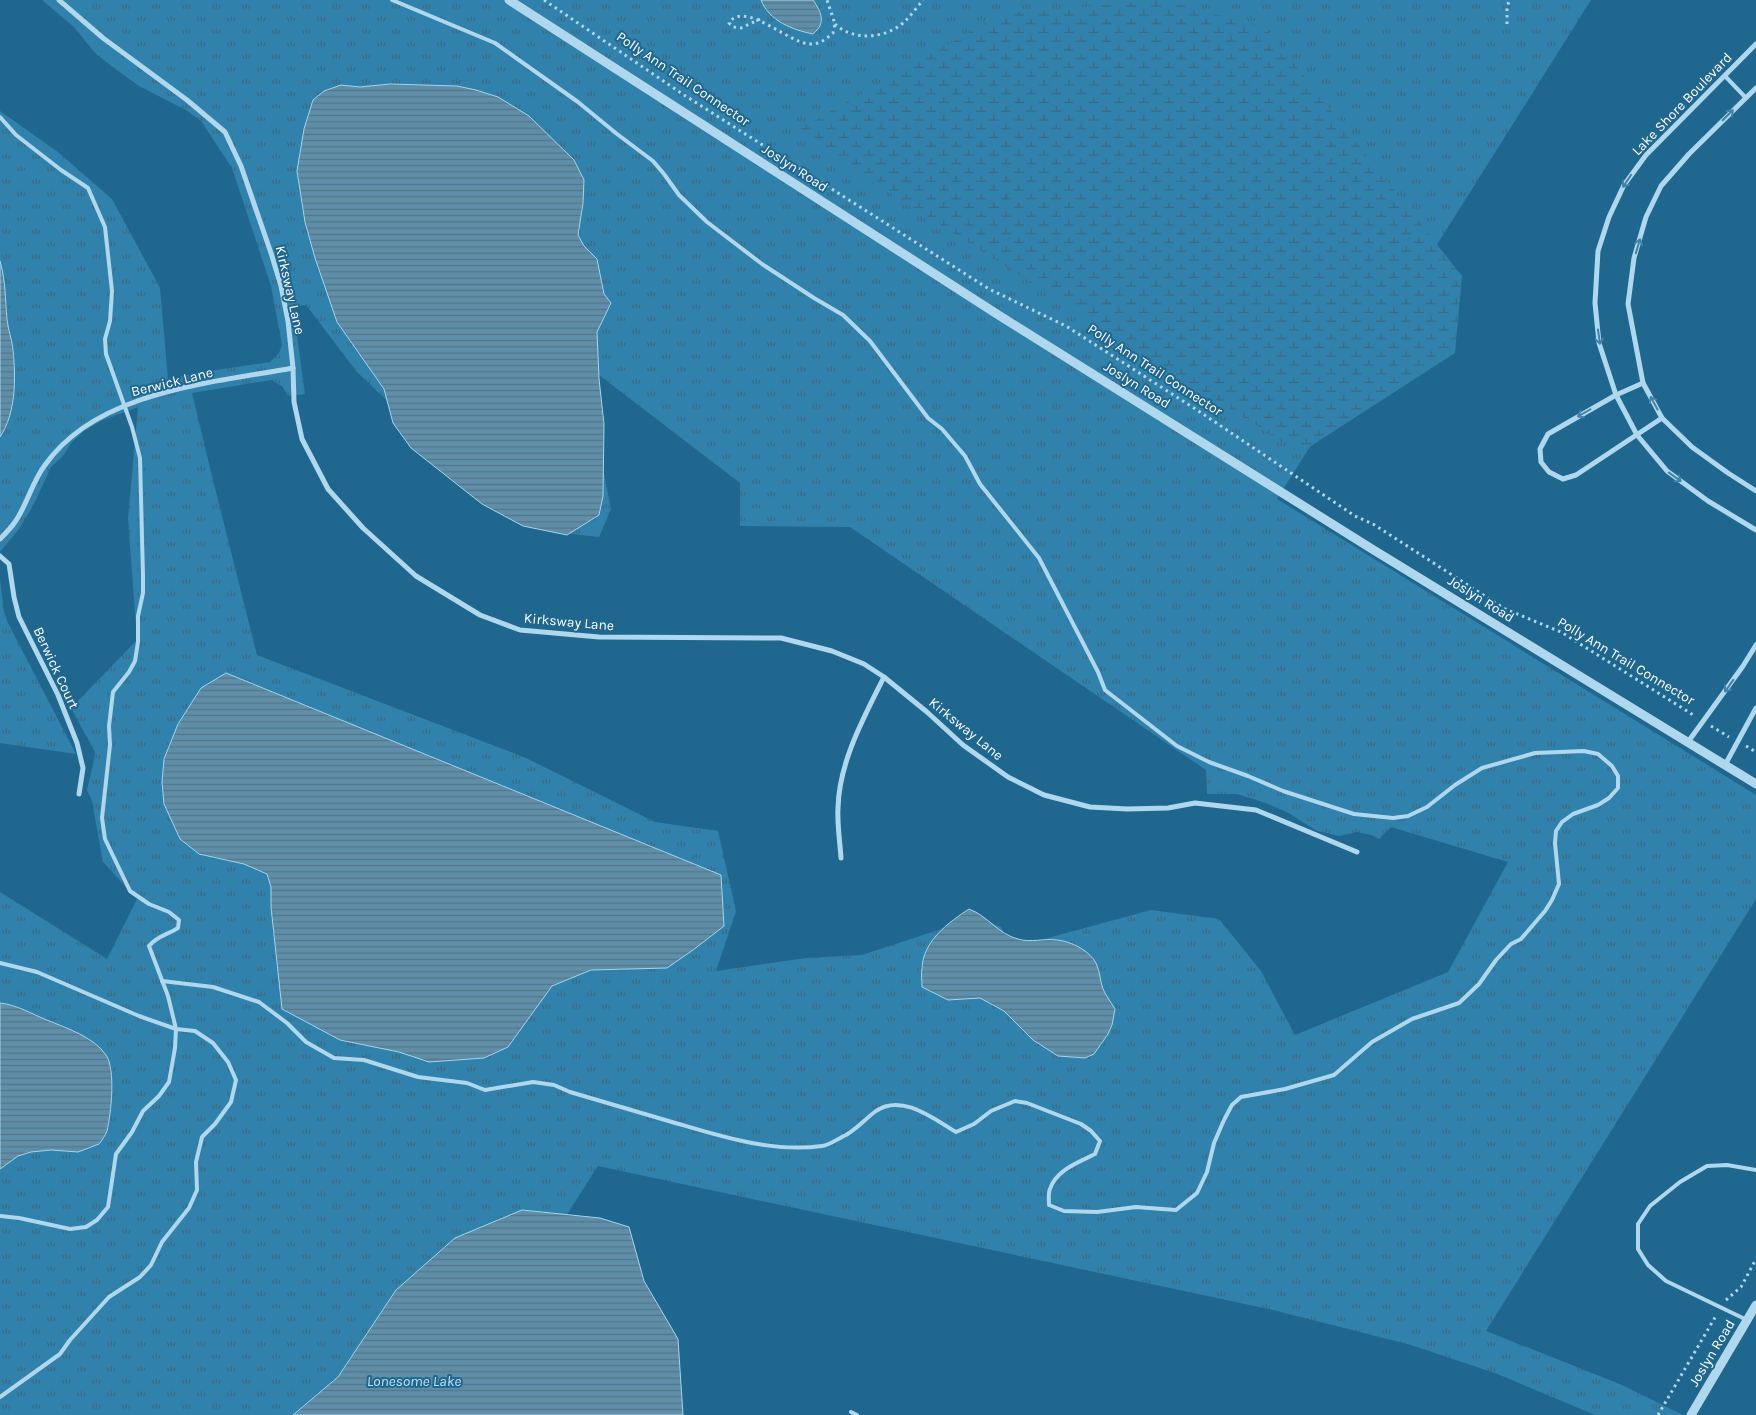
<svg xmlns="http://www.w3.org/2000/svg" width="1756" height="1415" viewBox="0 0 1756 1415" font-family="Karla,sans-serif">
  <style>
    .grass { fill: url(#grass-tufts); fill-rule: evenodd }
    .wetland { fill: url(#wetland-marsh) }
    .water { fill: url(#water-rules); stroke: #a2d5ee }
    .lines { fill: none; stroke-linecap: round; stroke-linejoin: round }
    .path { stroke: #afd7ed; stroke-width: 3; stroke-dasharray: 2.5 4; stroke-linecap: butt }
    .service { stroke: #afd7ed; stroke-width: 4 }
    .minor { stroke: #afd7ed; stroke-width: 5 }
    .tertiary { stroke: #afd7ed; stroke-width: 9 }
    .oneway { stroke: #4383a6 }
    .labels { text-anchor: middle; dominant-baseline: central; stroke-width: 4; stroke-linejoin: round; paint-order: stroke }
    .street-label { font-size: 14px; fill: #fff; stroke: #1f678f }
    .water-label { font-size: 15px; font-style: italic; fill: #bee2f5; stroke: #1f678f }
  </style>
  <defs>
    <pattern id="grass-tufts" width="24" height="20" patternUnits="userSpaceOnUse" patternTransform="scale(1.25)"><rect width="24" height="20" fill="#3081ab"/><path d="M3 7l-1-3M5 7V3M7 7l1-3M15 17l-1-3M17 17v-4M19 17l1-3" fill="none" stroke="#3d6980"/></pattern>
    <pattern id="wetland-marsh" width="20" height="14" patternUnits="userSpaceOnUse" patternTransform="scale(1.25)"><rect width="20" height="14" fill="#3081ab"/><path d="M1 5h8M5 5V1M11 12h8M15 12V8" fill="none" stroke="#3d6980"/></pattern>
    <pattern id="water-rules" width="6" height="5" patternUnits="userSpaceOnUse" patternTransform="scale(1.25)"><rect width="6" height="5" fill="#5e8ea9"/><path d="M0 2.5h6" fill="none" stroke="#577484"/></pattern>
  </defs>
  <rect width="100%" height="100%" fill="#1f678f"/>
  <g class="grass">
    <path d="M42,0H1591L1277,499L1756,795V899L1486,1331L1622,1385L1683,1415H1595L1495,1373L1411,1345L1273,1310L598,1166L539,1258L616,1415H0V892L107,959L137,899L103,862L92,801L87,790L94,760L95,752L71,708L137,640L128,518L138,407L101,421L84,431L71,443L63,456L51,467L33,506L19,529L0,552V111L58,152L112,199L160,288L168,379L197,373L270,362L279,353L282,345L271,286L232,168L201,121L186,110L139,86L114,68L95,53L74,27ZM306,305L357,372L420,432L553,532L599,537L611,509L582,362L740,483V526L850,527L1206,770L1207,794H1237L1263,802L1287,812L1317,831L1339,836L1357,832L1371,835L1379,839L1391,827L1508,862L1448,972L1295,1035L1261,971L1219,919L1151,910L1011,948L1001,927L978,917L862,955L806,958L716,971L736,911L718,831L655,822L526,758L257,655L211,472L192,393L271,380L282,386L288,396L305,394L293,307Z"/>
    <path d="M0,579L4,612L8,623L76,754L0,743Z"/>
  </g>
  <path class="wetland" d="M1162,0L1265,27L1462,276L1455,353L1300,453L794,132L1001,14Z"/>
  <g class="water">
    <path d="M761,0H813C822,13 826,23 813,34C793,30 769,21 761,0Z"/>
    <path d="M390,84L457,86L476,90L498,97L529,116L574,160L584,180L583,203L578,235L584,246L597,259L604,294L611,303L597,332L599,379L604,424L603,496L599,515L567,535L523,526L482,504L411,448L393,423L384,389L337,322L315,258L305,222L297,171L304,129L313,100L324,91L341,85L360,87Z"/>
    <path d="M0,261C6,282 5,299 7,319C8,330 12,339 13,350C16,378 16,413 0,437Z"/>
    <path d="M226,673L721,875L724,926L693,950L667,968L591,970L552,986L508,1047L484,1058L429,1062L399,1052L340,1040L282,1009L271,907V887L267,874L244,864L199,854L180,839L164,804L162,782L164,759L178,724L201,688Z"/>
    <path d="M969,909C988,916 998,934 1018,939C1031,943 1044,938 1057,940C1070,941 1089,950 1096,963C1100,971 1100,981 1103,989C1106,996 1111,1002 1115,1009L1112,1025L1108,1034L1094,1054L1085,1058L1058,1056L1033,1040L1004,1011L980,998L948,1000L922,987C922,981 921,974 922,968C923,941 949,922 969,909Z"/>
    <path d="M0,1003C18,1005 31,1014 47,1020C66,1028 94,1037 106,1055C116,1069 111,1114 107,1131C105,1136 102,1140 99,1144L78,1152L51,1150L31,1152L18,1156L0,1169Z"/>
    <path d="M522,1210L600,1218L629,1227L644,1281L678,1339L683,1415H293L338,1377L396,1290L455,1238Z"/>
  </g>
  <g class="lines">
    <g class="path">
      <path d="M544,0L684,95L989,289L1066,326L1197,410L1355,516L1373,524L1505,609L1561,632L1695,716"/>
      <path d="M760,19L741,28L733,27L729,23C744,0 787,42 809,44C819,45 826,39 833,33L835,24L827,0"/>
      <path d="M835,24C853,41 884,39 903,23C910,17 917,7 923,0"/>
      <path d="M1507,24V9L1509,0"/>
      <path d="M1711,726L1729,737"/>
      <path d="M1746,746L1756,752"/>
      <path d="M1726,1300L1741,1287L1756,1259"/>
      <path d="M1658,1415L1717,1314"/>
    </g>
    <g class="service">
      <path d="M1725,76L1746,98"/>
      <path d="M0,117L16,135L61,170L88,188L105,227L112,291L110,321L105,339L106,354L132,427L140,458L143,575V593L138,616V642L135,661L129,672L113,692L109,726L110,745L102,818L105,839L130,891L149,904L169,912L179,920L178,928C167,935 157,936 149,946L168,996L176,1029L195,1031L213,1043L228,1062L236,1080L231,1102L215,1124L202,1137L196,1162L197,1190L189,1208L162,1242L151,1265L140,1277L109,1297L70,1340L60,1354L0,1397"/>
      <path d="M0,963L37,972L139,1016L176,1029L175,1048L169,1082L159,1096L143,1111L132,1132L116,1154L108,1207L97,1220L86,1227L70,1229L19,1218L0,1216"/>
      <path d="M162,981L213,987L259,1002L287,1023L306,1042L334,1058L364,1060L418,1077L467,1083L485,1090L533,1082L554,1085L570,1092C604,1102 638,1112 672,1122C720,1136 771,1153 822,1146C830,1145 839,1138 846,1135C858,1128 865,1119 876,1111C902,1093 934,1119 956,1132L974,1124L991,1111L1015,1101L1027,1103L1081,1124L1091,1131L1100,1141L1095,1154C1079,1162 1056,1170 1050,1189C1048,1193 1049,1200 1049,1205L1064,1211L1097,1212L1136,1207L1176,1210L1197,1193L1207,1172L1214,1143L1224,1120L1232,1105L1241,1097L1285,1089L1334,1075L1372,1042L1412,1019L1459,1003L1479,984L1496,960L1511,944L1521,939L1545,911L1552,900L1559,884L1555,843L1556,831L1562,822L1573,814L1598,805L1609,798L1618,788V776L1612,766L1598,754L1584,751L1535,753L1482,768L1455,785L1427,807L1408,816L1393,818L1354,814L1283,791L1248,776L1209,762L1177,746L1105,690L1098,672L1039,558L980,484L965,456L942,429L928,418L870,341L843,315L814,298L762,264L707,222L679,195L664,174L653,161L617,134L578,102L495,43L392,0"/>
      <path d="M1747,1320L1666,1281L1648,1265L1638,1249V1224L1650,1206L1680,1182L1707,1166L1727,1165L1756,1170"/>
      <path d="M851,1412L857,1415"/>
    </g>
    <g class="minor">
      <path d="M59,0L103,38L187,100L225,132L241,166L271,253L281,286L288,321L293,368L294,402L302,439L328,489L363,528L416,576L480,615L520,630L599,637L781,638L832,651L864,664L884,677L927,712L963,745L1008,777L1044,795L1090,807L1127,809L1168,808L1195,803L1256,810L1357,852"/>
      <path d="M1756,44L1646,155L1624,185L1609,217L1598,251L1595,303L1599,343L1616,395L1637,435L1667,471L1708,501L1756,530"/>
      <path d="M1756,88L1689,154L1661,186L1646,217L1634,258L1628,304L1643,383L1662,418L1692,447L1728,473L1756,491"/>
      <path d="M1643,383L1616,395L1548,434L1540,449L1541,462L1549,472L1563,479L1576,475L1662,418"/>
      <path d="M0,539C5,534 11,528 15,522C27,505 32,482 45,465C97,391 211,383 293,368"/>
      <path d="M0,556L9,564L14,597L19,617L58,695L77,743L83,768L79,794"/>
      <path d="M1688,742L1743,666L1756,645"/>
      <path d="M1725,765L1756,708"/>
      <path d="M841,858C840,842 837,824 838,808C839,762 864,717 884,677"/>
    </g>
    <g class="tertiary">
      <path d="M509,0L1000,316L1372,549L1756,784"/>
      <path d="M1691,1415L1756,1305"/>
    </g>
  </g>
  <defs><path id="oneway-shaft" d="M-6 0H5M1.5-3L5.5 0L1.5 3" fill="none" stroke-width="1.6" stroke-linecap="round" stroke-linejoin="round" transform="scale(1.25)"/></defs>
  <g class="oneway">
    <use href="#oneway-shaft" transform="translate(1728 115) rotate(-45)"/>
    <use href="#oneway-shaft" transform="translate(1627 181) rotate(124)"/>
    <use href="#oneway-shaft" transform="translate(1638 246) rotate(-73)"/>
    <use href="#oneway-shaft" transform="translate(1599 337) rotate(82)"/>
    <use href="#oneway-shaft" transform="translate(1654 403) rotate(-119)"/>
    <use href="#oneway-shaft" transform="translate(1584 413) rotate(150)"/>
    <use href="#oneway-shaft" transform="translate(1675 477) rotate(36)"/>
    <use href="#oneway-shaft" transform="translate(1729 686) rotate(126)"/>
  </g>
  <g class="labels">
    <g class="street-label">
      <text transform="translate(683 79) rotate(34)">Polly Ann Trail Connector</text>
      <text transform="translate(1682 104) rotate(-46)">Lake Shore Boulevard</text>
      <text transform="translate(795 168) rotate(33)">Joslyn Road</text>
      <text transform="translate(290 290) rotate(77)">Kirksway Lane</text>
      <text transform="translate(1155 370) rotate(33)">Polly Ann Trail Connector</text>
      <text transform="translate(172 382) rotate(-14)">Berwick Lane</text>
      <text transform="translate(1137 385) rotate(32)">Joslyn Road</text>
      <text transform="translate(1481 599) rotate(32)">Joslyn Road</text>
      <text transform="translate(569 622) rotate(5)">Kirksway Lane</text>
      <text transform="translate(1626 661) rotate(31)">Polly Ann Trail Connector</text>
      <text transform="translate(56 668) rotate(65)">Berwick Court</text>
      <text transform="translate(966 729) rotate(39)">Kirksway Lane</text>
      <text transform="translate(1712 1353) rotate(-59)">Joslyn Road</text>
    </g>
    <g class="water-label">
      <text x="414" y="1381">Lonesome Lake</text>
    </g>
  </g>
</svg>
